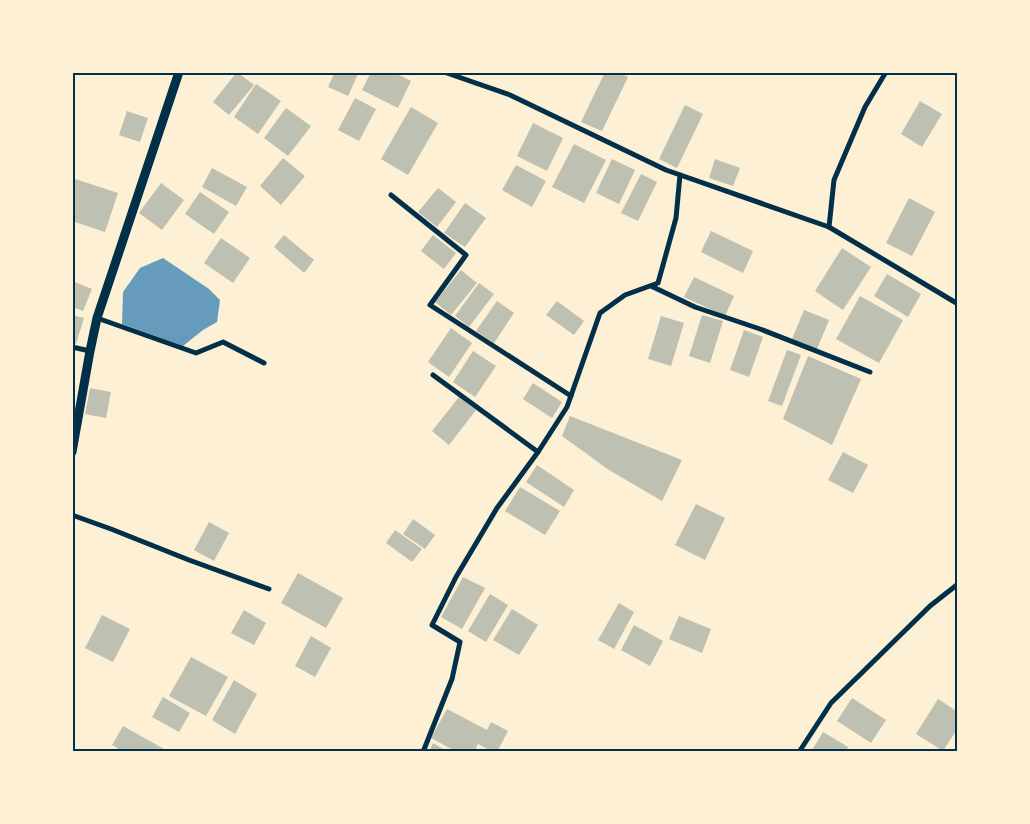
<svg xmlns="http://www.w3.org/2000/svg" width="1030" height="824" viewBox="0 0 1030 824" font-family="Bitter,serif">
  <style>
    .water { fill: #669bbc }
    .building { fill: #bec0b2 }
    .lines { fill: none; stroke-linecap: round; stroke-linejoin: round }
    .minor { stroke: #003049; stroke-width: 5 }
    .tertiary { stroke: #003049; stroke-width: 9 }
    .neatline { fill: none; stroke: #003049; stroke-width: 2 }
  </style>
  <rect width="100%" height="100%" fill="#fdf0d5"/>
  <path class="water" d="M163,258L209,289L220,300L217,322L203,330L183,346L122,324L123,292L140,268Z"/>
  <g class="building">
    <path d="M237,72L254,85L229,115L213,102Z"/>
    <path d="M335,72H359L348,96L328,87Z"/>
    <path d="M371,72H393L411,81L398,108L362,90Z"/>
    <path d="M605,72H618L628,77L602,131L581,122Z"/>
    <path d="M256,84L281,101L258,134L234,117Z"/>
    <path d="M355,98L376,109L359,141L338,130Z"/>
    <path d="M920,101L942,114L922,147L901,134Z"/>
    <path d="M685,105L703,114L677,168L659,159Z"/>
    <path d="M411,107L438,123L408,175L381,159Z"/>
    <path d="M286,108L311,126L288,156L264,138Z"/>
    <path d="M127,111L148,118L140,142L119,135Z"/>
    <path d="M533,123L563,138L547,171L517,156Z"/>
    <path d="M574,144L606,160L584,203L552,187Z"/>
    <path d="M283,158L305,176L281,205L260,186Z"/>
    <path d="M612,159L635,170L619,204L596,193Z"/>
    <path d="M715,159L740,168L733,186L709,178Z"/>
    <path d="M516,165L546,181L532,207L502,190Z"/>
    <path d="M212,168L247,187L236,206L202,187Z"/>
    <path d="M641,174L657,182L638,221L621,213Z"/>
    <path d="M72,178L118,193L105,232L72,221Z"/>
    <path d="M161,183L184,200L162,230L139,213Z"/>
    <path d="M438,188L456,202L437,227L418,212Z"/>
    <path d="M200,192L229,212L214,234L185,214Z"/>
    <path d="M909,198L935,212L912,256L886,243Z"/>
    <path d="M465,203L486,218L465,247L444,233Z"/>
    <path d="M711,231L753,251L743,273L701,252Z"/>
    <path d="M284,235L314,260L304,273L274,247Z"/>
    <path d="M433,235L456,253L444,269L421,251Z"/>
    <path d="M221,238L250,258L233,283L204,263Z"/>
    <path d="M842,248L871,267L843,310L815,291Z"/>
    <path d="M461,270L477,283L451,315L435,302Z"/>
    <path d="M887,274L921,294L908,317L874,296Z"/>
    <path d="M694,277L734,296L725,316L684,297Z"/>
    <path d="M72,281L92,289L83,311L72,307Z"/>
    <path d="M479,283L494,294L469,327L455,316Z"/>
    <path d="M860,296L903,320L879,363L836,339Z"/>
    <path d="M497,301L514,313L494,343L476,331Z"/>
    <path d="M557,301L584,321L574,335L546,315Z"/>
    <path d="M804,310L829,320L817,349L792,339Z"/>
    <path d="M72,315L84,318L76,344L72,342Z"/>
    <path d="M702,315L723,321L710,363L689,356Z"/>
    <path d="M661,316L684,323L671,366L648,359Z"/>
    <path d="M451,328L472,343L449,377L428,362Z"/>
    <path d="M744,330L763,337L749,377L730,370Z"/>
    <path d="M787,350L801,355L782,406L768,401Z"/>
    <path d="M473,351L496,366L475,397L453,382Z"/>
    <path d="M808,356L861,379L832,445L783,419Z"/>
    <path d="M533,383L562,402L552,418L523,399Z"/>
    <path d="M90,388L111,392L106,418L85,414Z"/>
    <path d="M459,397L476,410L449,445L432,431Z"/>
    <path d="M570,416L682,460L662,501L609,470L562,436Z"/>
    <path d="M843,452L868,465L853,493L828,480Z"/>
    <path d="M537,465L574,490L564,507L526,482Z"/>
    <path d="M520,487L560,511L545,535L505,511Z"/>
    <path d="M696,504L725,518L705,560L675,545Z"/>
    <path d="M413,519L435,535L425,549L403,534Z"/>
    <path d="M209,522L229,533L214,561L194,550Z"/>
    <path d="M395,530L422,549L412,562L386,543Z"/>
    <path d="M298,573L343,598L326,628L281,603Z"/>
    <path d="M463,577L485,588L462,629L441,617Z"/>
    <path d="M490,594L508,605L486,642L468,631Z"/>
    <path d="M619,603L634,612L614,649L598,640Z"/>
    <path d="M512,609L538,625L519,655L493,640Z"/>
    <path d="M244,610L266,623L254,645L231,633Z"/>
    <path d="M102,615L130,629L113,662L85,648Z"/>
    <path d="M679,616L711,629L702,653L669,639Z"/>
    <path d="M634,625L663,641L650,666L621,650Z"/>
    <path d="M311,636L331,648L315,677L295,666Z"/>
    <path d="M191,657L228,677L206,716L169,696Z"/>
    <path d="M234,680L257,694L235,734L212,720Z"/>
    <path d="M163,697L190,713L179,732L152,717Z"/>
    <path d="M852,698L886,720L871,743L837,721Z"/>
    <path d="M938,699L958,712V728L943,751L916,734Z"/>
    <path d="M447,709L487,730L491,722L508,731L497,752H493L478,744L474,752H457L431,738Z"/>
    <path d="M123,726L164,749L162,752H124L112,745Z"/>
    <path d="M823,732L848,747L846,752H811Z"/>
    <path d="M433,743L448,752H429Z"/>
  </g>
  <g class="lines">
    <g class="minor">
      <path d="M444,72L510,95L666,170L829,227L958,304"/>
      <path d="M391,195L466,255L430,305L571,396"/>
      <path d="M829,227L834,180L865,107L886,72"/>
      <path d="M651,286L695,307L760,329L870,372"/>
      <path d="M97,318L196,353L223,342L264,363"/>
      <path d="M72,347L90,351"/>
      <path d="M433,375L538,452"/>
      <path d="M72,515L111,529L189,560L269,589"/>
      <path d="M423,752L452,679L460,642L432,625L456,577L497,508L538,452L567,407L600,313L625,295L658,283L676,218L680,175"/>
      <path d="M799,752L831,703L930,606L958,584"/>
    </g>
    <path class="tertiary" d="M72,452L90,351L97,318L179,72"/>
  </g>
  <rect width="1030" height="824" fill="none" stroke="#fdf0d5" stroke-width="148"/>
  <rect x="74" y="74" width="882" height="676" class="neatline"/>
</svg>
